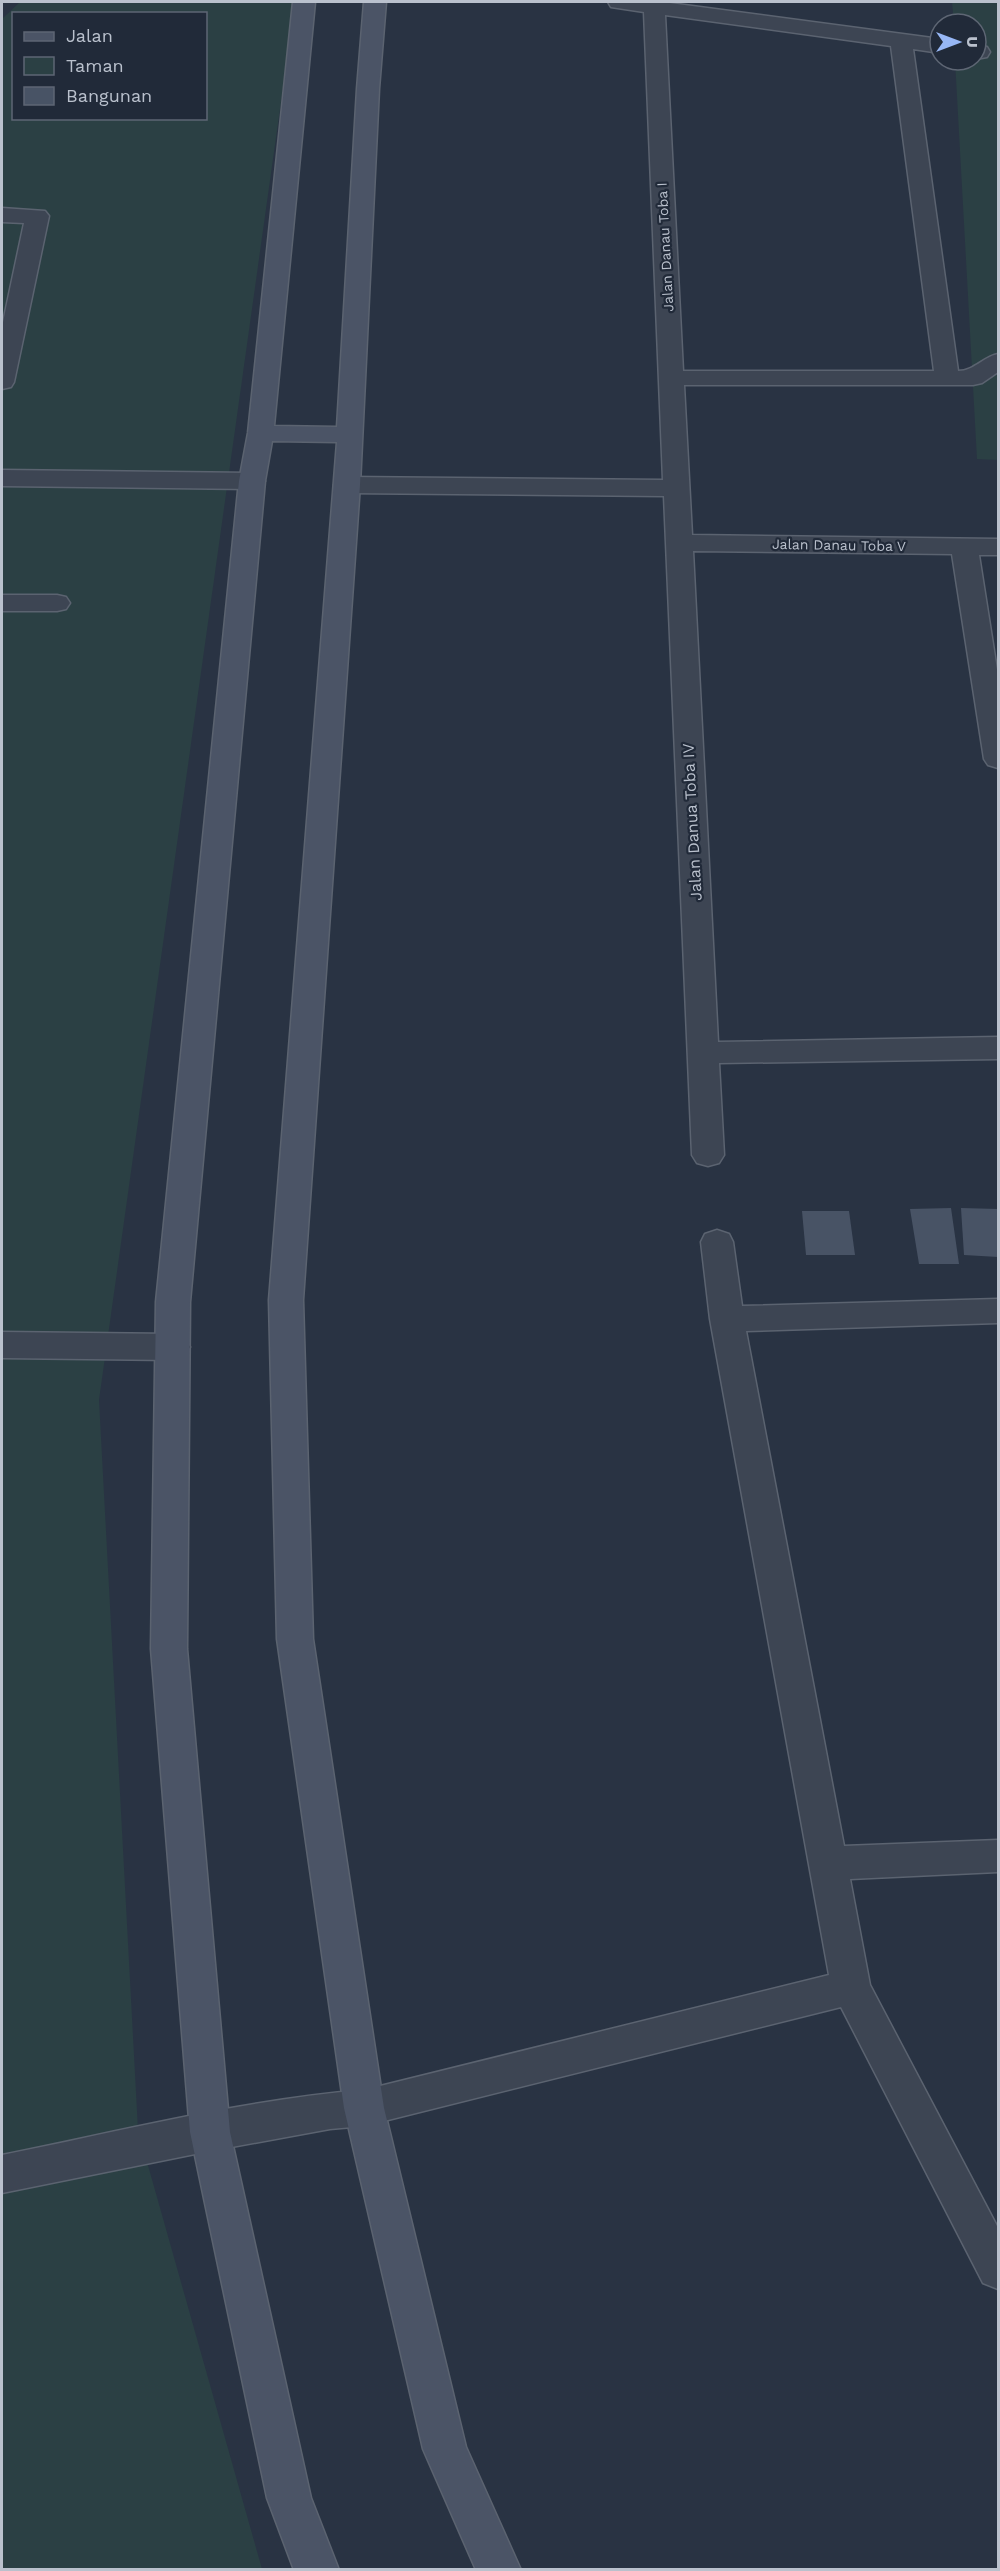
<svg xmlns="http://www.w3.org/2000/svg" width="1000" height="2571" viewBox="0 0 1000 2571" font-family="'Work Sans',sans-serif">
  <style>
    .green { fill: #2b4044; fill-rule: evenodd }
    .building { fill: #485365 }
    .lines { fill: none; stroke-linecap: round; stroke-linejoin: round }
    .street-casing { stroke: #5b6370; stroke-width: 3 }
    .secondary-casing { stroke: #5b6370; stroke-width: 3 }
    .street { fill: #3d4553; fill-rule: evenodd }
    .secondary { fill: #4b5466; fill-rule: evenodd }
    .labels { text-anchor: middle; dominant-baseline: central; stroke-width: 4.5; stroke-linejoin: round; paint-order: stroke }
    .far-street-label { font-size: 14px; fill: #bac1cd; stroke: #212a39 }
    .street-label { font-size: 16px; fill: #bac1cd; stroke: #212a39 }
  </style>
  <rect width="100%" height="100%" fill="#293343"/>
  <g class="green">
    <path d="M20,2H295L99,1400L138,2130L262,2569L2,2570V19ZM14,14H206V118H14Z"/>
    <path d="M952,2H998V460L977,459L955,60H976V24H954Z"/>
  </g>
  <g class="building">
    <path d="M951,1208L959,1264H919L910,1209Z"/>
    <path d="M961,1208L998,1209V1257L964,1255Z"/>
    <path d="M802,1211H849L855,1255H806Z"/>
  </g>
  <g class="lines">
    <g class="street-casing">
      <g id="street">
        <path d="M608,2H662L940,39V53L913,49L958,371C974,371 983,357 998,354V372L982,383L973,385H684L692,535L998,539V555H979L998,676V768L988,765L984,759L952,554L693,551L718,1042L998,1037V1059L719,1063L724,1155L719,1163L708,1166L697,1163L692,1155L664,496L347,493L338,490L334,485L338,480L347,477L663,480L644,12L611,7ZM665,15L891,46L934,371H683Z"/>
        <path d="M976,45L987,47L990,52L987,57L976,59Z"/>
        <path d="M2,208L45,211L49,216L14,382L11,387L2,389V327L24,223L2,222Z"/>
        <path d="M2,470L252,473L261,476L265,481L261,486L252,489L2,486Z"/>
        <path d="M2,595H57L66,597L70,603L66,609L57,611H2Z"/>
        <path d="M717,1230L729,1234L733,1242L742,1306L998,1299V1323L746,1331L844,1846L998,1840V1872L850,1879L870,1985L998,2228V2289L983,2283L841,2007L364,2126L330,2129L210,2151L2,2193V2155C122,2131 242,2100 364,2090L829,1975L710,1319L701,1242L705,1234Z"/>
        <path d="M2,1332L173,1334L185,1338L190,1347L185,1356L173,1360L2,1358Z"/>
      </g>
    </g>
    <g class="secondary-casing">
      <path id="secondary" d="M293,2H315L274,426L337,427L357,89L364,2H386L379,89L360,485L303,1300L313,1639L384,2108L466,2447L521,2570H476L423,2449L344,2108L277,1639L269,1300L337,442L272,441L265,481L190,1302L187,1649L230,2132L311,2498L339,2570H294L267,2498L190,2132L151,1649L156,1302L239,481L248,433Z"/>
    </g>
    <use href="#street" class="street"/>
    <use href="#secondary" class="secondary"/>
  </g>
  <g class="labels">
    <g class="far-street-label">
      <text transform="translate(665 247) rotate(-93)">Jalan Danau Toba I</text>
      <text transform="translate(839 545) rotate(1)">Jalan Danau Toba V</text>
    </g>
    <g class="street-label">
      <text transform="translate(692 822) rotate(-93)">Jalan Danua Toba IV</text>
    </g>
  </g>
  <rect width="1000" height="2571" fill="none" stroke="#bac1cd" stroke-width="6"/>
  <rect x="12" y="12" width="195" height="108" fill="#212a39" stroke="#5e6674" stroke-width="1.5"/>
  <rect x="24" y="32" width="30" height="9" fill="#4b5466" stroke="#5e6674" stroke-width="1.5"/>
  <text x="66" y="42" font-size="18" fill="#bac1cd">Jalan</text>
  <rect x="24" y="57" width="30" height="18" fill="#2b4044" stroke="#5e6674" stroke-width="1.5"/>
  <text x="66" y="72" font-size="18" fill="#bac1cd">Taman</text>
  <rect x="24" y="87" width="30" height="18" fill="#485365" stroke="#5e6674" stroke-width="1.5"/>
  <text x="66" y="102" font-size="18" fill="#bac1cd">Bangunan</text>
  <g transform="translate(958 42) rotate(90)"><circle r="28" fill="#212a39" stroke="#5e6674" stroke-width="1.5"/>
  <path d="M0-4.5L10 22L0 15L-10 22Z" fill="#97b7f5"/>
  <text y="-9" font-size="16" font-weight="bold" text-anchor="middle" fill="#bac1cd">U</text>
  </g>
</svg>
